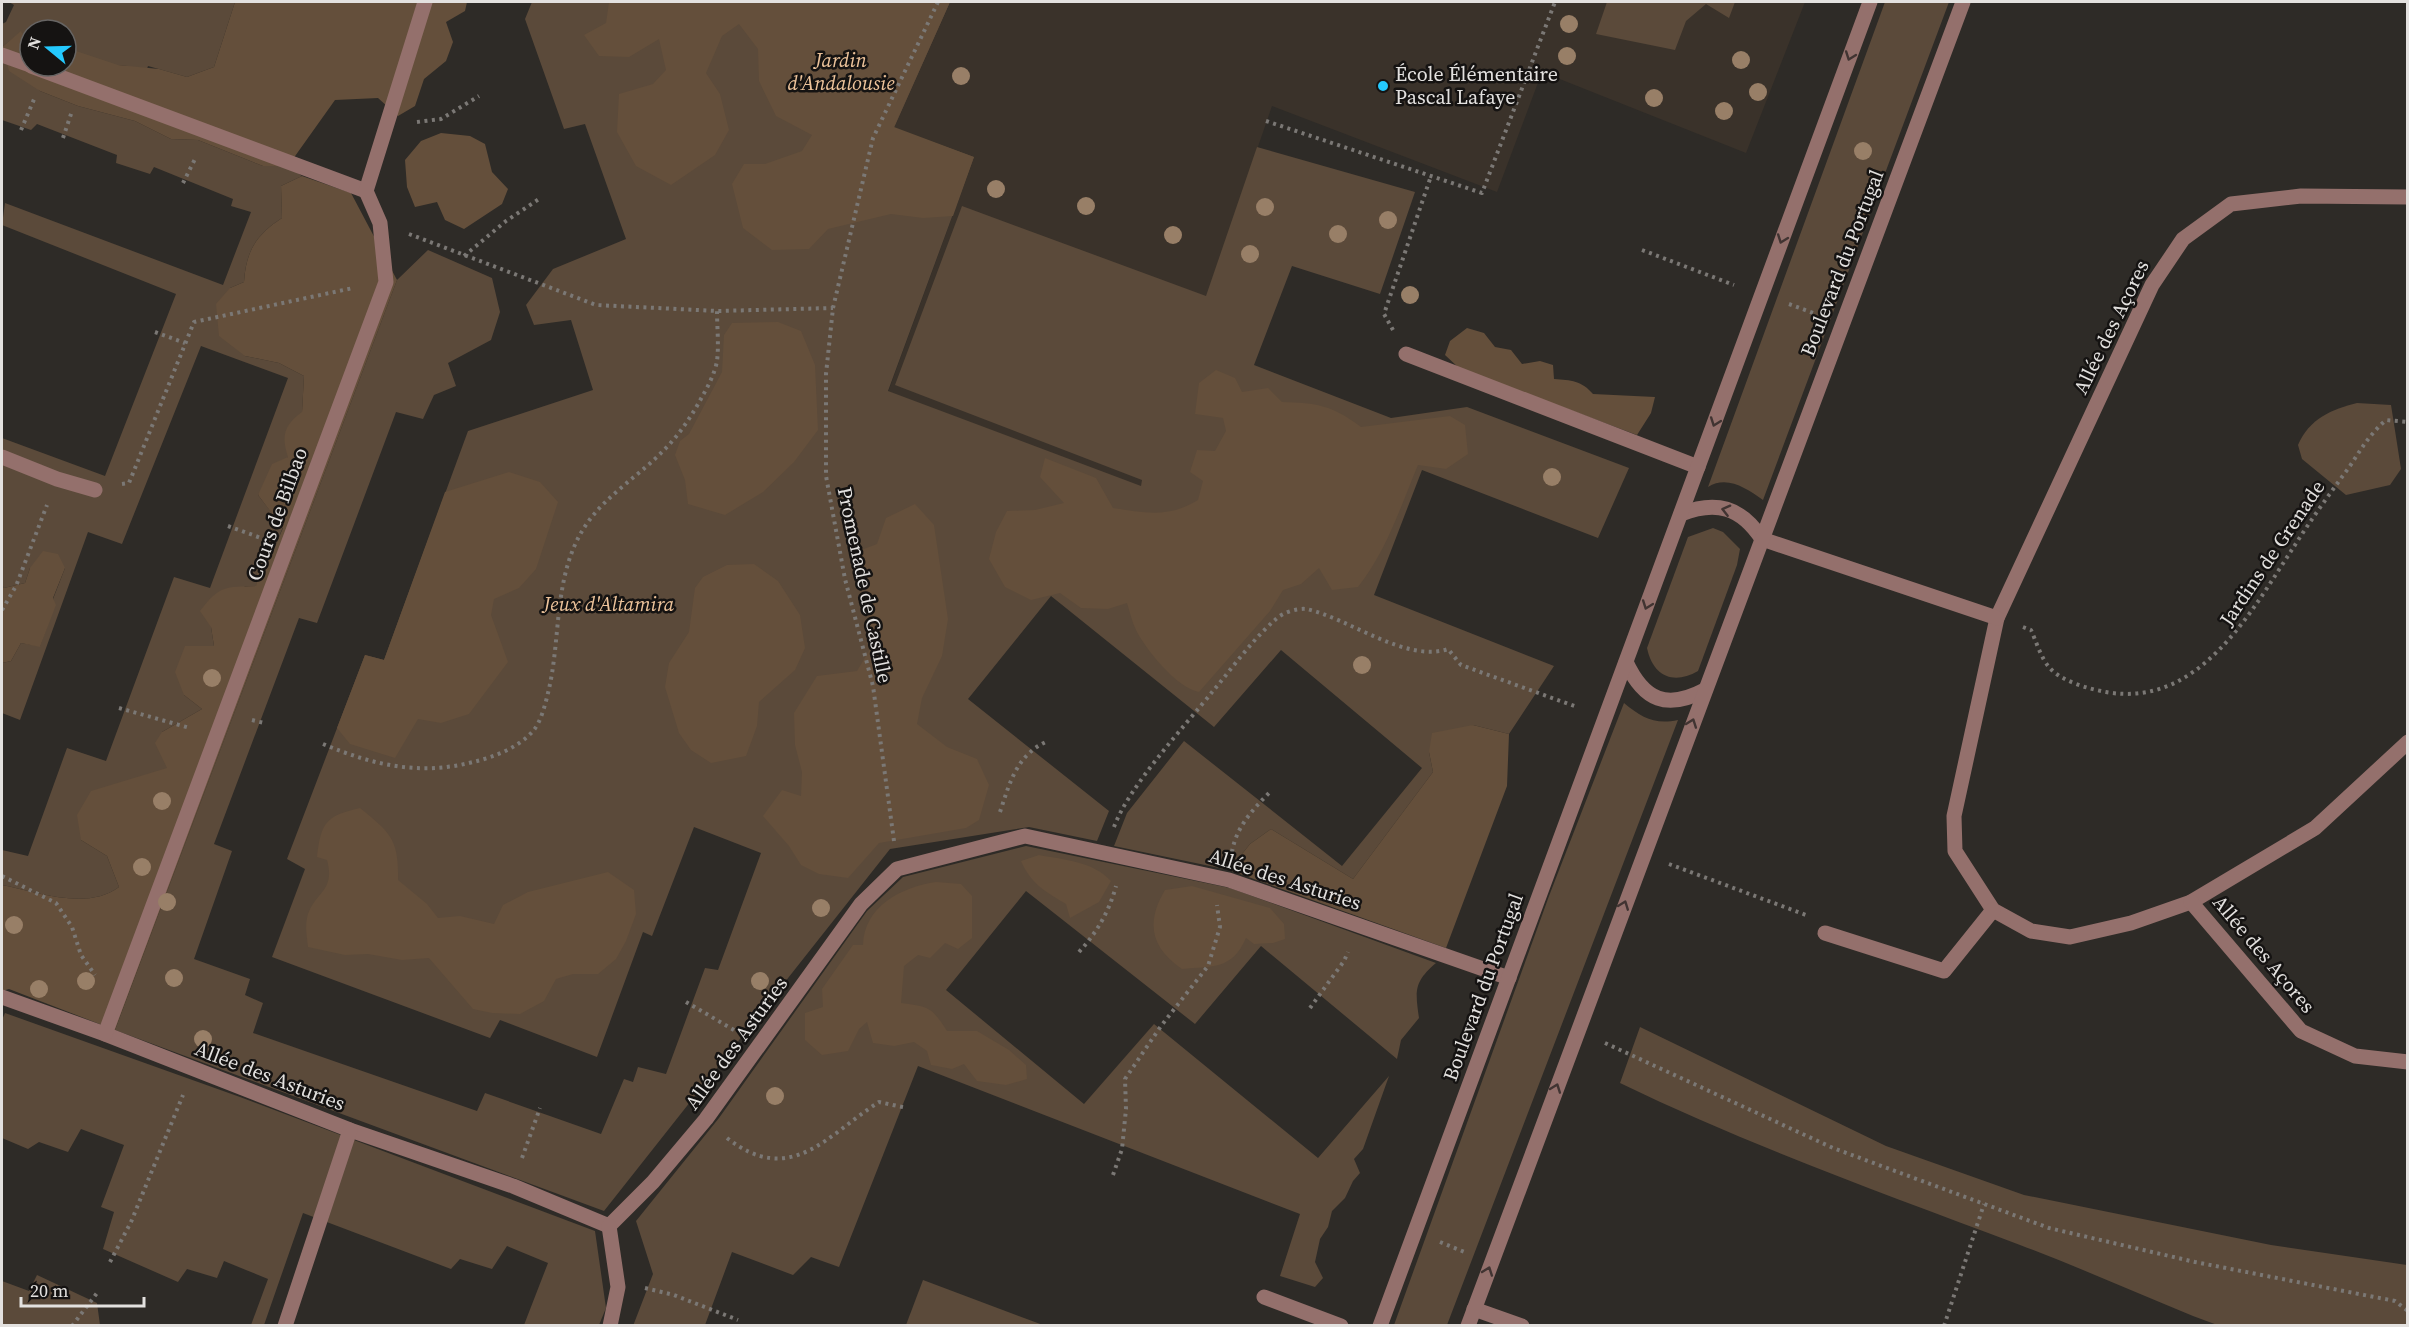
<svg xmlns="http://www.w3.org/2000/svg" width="2409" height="1327" viewBox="0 0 2409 1327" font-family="'Source Serif 4',serif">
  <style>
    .built { fill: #3a322a }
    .green { fill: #5b4a3a }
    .forest { fill: #644f3b }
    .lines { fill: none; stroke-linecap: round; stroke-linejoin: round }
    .path { stroke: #7b7875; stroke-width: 4; stroke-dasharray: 3 4.5; stroke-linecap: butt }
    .minor { stroke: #94706c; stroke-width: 15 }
    .tree { fill: #987f67 }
    .oneway { stroke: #413432 }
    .poi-dot { fill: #24c9fe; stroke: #151312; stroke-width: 2 }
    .labels { text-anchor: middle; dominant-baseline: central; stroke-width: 5; stroke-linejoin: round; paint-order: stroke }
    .park-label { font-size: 20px; font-style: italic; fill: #eec49b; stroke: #151312 }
    .poi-label { font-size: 20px; fill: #e3e1df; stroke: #151312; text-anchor: start }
    .street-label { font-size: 20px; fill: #e3e1df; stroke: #151312 }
  </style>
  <rect width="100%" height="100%" fill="#2e2b27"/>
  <path class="built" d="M950,2H1805L1746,153L1542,72L1497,192L1272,106L1141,487L888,392L974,157L894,128Z"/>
  <g class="green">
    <path d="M9,2H235L214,67L187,77L148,66L134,105L116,99L127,66L66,61V30H30V46L21,32L2,47V24L6,22L14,5Z"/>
    <path d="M532,2H950L894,128L974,157L888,391L1141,486L1142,480L895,385L962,206L1206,296L1257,147L1415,192L1380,294L1292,266L1254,365L1391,418L1467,407L1629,468L1598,538L1422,470L1374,595L1554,666L1509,734L1473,725L1429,752L1433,772L1353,879L1271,829L1250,844L1229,870L1114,846L1127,813L1184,741L1342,866L1422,768L1281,650L1214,727L1051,596L968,699L1109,811L1097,841L1029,827L890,849L604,1211L115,1030L397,280L428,250L492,278L500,312L491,340L448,363L456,386L434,395L423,419L396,412L317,623L299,618L214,844L232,851L194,959L250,979L245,995L263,1003L253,1033L477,1111L485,1093L601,1134L624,1079L633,1082L638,1067L666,1074L705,968L718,970L761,853L694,827L652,936L643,932L597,1057L500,1020L490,1038L272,957L305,869L287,859L365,655L384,660L468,431L593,390L571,320L534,325L526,305L553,269L626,239L585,124L564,129L525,19Z"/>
    <path d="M1607,2H1735L1729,18L1706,4L1686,21L1675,50L1596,34Z"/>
    <path d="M1885,2H1949L1763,500C1746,488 1727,475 1708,487Z"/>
    <path d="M2,53L40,91L78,106L135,121L171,139L198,140L263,166H288L302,176L281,186L282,218C256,235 246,251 244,282L230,288L245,356L279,363L304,376L302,413L288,457L258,495L283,527L274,549L258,558L256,587L245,586L211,627L214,646L184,695L202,709L162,732L168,768L81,840L107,856L119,887C87,911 37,892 2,885V850L28,856L67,748L106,761L174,577L210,588L288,378L201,346L122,544L88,532L20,720L2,713V663L11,661L21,643L40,646L55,605L53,599L65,568H30L25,583L4,588L2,585V438L105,476L176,294L2,225L5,203L223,285L251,212L231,206L233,199L154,167L150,174L116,163L117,155L37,124L31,130L2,120Z"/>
    <path d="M2357,403L2391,405L2401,469L2390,485L2346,495L2302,459L2298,445C2309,419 2332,409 2357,403Z"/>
    <path d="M1713,528L1723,532L1740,549L1737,565L1698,671C1674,685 1653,677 1647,648L1688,537Z"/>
    <path d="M1624,703C1642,718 1655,725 1678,720L1447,1325H1394L1549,896Z"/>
    <path d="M1026,846L1230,888L1436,963C1414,982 1415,990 1419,1018L1401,1040L1397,1059L1261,946L1195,1024L1026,891L946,990L1084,1104L1154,1024L1318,1158L1389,1076L1363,1149L1354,1159L1360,1173L1353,1181L1345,1198L1332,1211L1328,1227L1320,1239L1315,1262L1323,1278L1315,1287L1280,1276L1300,1214L918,1066L839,1267L811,1257L793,1275L732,1252L705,1325L633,1326L653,1274L636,1221L719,1118L867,911L903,877Z"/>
    <path d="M5,1013L240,1097L595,1231L606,1308L599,1325H524L548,1263L507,1246L492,1269L460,1259L451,1269L303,1213L264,1325H251L268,1279L224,1261L217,1278L187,1269L178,1282L103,1249L114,1212L101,1207L124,1145L81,1129L68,1152L39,1142L28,1149L2,1138V1020Z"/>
    <path d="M1640,1027L1886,1146L2024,1195L2271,1245L2407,1265V1325L2220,1326L2193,1316C2135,1292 2078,1267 2020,1245C1885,1194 1750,1146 1620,1083Z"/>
    <path d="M37,1275L97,1303L100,1325H2V1281L29,1291Z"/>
    <path d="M923,1280L1043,1325H906Z"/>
  </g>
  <g class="forest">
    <path d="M235,2H467L465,11L446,22L453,42L446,61L424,79L415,106L398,116L378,98L335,100L288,166H263L198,140L171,139L135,121L78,106L40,91L9,71L2,47L21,31L30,46V66H66L73,50L118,65L159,69L187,77L214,67Z"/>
    <path d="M609,2H950L894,127L974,157L953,216L923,218L891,214L828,229L809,249L772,250L743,228L732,184L744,164H765L802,151L812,135L776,116L759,81L758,49L739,24L722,36L706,73L720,94L729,130L715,155L671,185L636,166L617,132L619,94L653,84L666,70L659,39L629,57L599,56L584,35L606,23Z"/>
    <path d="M441,133L470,136L485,144L492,172L508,189L502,204L464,229L445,220L437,202L415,207L407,187L405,160L421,141Z"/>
    <path d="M302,176L351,193L397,280L115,1030L9,989L2,991V885C37,892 87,911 119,887L107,856L81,840L77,815L91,791L167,768L155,743L162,732L202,709L184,695L175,672L185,646H214L211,627L200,611C220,585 225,587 256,586L258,558L274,549L283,528L258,495L272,464L288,457C281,436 284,425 302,412L304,376L279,363L245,356L219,336L216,304L230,288L244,282C246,251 256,235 282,218L281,186Z"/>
    <path d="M778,322L801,331L815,365L818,430L794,462L763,492L725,515L688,504L685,480L675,455L680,441L689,434L722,372L724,335L732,323Z"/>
    <path d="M1467,328L1484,333L1495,347L1511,350L1522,364L1540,361L1553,365L1554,379C1571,380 1582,381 1593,394L1655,397L1651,413L1637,435L1460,369L1445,355L1450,341Z"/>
    <path d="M1216,370L1235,378L1242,392L1268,388L1282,402C1317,403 1332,405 1361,427L1450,416L1465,425L1468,454L1446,469L1418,465C1400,508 1387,550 1358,587L1332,590L1319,568L1301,584L1283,590L1270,611L1199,692C1177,688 1146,650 1136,630C1132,622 1130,612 1127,603L1108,609L1081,608L1060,593L1031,600L1005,587L989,559L996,532L1007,511L1035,510L1064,503L1040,477L1045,458L1096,478L1113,508C1146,513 1169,518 1198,500L1203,481L1190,472L1197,450L1215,451L1226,431L1223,418L1195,414L1199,383Z"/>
    <path d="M509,472L540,482L558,502L536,569L519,588L494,599L491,615L508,662L469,714L441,723L418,719L395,758L350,744L337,728L365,655L384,660L445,492Z"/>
    <path d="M915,504L934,525L948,619L942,656L922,698L917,724L947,747L977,759L989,785L979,820L966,828L879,843L848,878L819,874L801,865L789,846L763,816L782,790L801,796L802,772L795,745L794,713L817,676L857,671L873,644L863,567L856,552L877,544L886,518Z"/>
    <path d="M43,551L58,554L65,568L53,598L56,605L40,647L21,643L11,661L2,663V585L4,588L25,583L30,568Z"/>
    <path d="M754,564L778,581L800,615L805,648L795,670L759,702L757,726L746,756L711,763L691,750L679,733L665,687L669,663L689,632L695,588L703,577L727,565Z"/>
    <path d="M1473,725L1509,734L1507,786L1446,948L1229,870L1250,844L1271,829L1353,879L1433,772L1429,752L1432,733Z"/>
    <path d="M360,808C391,833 399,840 398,880L427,904L438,918L460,916L494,924L503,905L528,892L608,872L634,890L636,914L626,941L616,959L598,974H573L556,979L544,1001L520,1014L492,1013L473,1009L429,958L402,960L368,954L345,955L308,947C307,938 305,927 307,918C313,892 336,893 327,860L317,857C321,822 326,816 360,808Z"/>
    <path d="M1039,855C1065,860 1092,861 1111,881L1099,902L1070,918L1066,904C1046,892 1031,884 1021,861Z"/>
    <path d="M936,882L961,884L972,896V938L958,949L945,943L930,958L918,955L904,966L901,1003C929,1007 931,1006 947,1031H977L1009,1050L1026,1065L1027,1079L1006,1085L977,1081L964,1064L952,1069L931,1065L927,1051L914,1042L894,1046L873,1043L867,1022L859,1029L848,1051L822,1055L805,1040V1013L823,1007L822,989L853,945H863C864,906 902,887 936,882Z"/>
    <path d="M1192,886L1270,908L1284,924L1285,939L1273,943L1254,944L1246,938C1232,970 1213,966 1182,969C1150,947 1146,922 1165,890Z"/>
  </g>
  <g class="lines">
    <g class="path">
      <path d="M1266,121L1482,193L1555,2"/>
      <path d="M417,122L441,119L479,96"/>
      <path d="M21,130L35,97"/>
      <path d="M63,138L72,111"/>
      <path d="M183,183L196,157"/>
      <path d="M409,234L596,305L717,311L833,308"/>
      <path d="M1642,250L1734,285"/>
      <path d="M464,256L506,221L539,199"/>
      <path d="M1789,304L1816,314"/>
      <path d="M1393,330L1384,314L1431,176"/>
      <path d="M155,332L185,343"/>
      <path d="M122,484L129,483L194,322L353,288"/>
      <path d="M228,526L261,538"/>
      <path d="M2,610L16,586L47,505"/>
      <path d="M2023,627L2031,630C2036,641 2041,658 2049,667C2060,681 2089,689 2106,692C2200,709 2252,610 2295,545C2312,518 2331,492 2350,466C2361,449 2370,434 2386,420L2408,422"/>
      <path d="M119,708L190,728"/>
      <path d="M252,720L264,723"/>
      <path d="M323,744C373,765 419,776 473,762C494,757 518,748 533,731C541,722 545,705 548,693C562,637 552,572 588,522C608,494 640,475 664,450C680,434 693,414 703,395C709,385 715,372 717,361C719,345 717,327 717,311"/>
      <path d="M1000,812C1010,782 1017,754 1048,741"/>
      <path d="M1114,827C1129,786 1184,727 1213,691C1233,667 1253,639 1276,619C1282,613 1297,608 1306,609C1349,618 1405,663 1448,649L1461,665L1577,707"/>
      <path d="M894,841L873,686L845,579L826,476V374L833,308L873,138L938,2"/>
      <path d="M1232,852C1236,827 1254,808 1271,791"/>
      <path d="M1669,864L1806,915"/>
      <path d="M2,876L56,903L72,927L81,955L95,975"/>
      <path d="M1079,952C1097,932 1109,912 1116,886"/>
      <path d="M686,1002L734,1030"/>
      <path d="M1310,1008L1344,961L1348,952"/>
      <path d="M1605,1043L1833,1148L2049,1228L2195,1262L2395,1301L2408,1311"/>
      <path d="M727,1138C791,1188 827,1135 879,1102L907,1108"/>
      <path d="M522,1158L540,1108"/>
      <path d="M1113,1175L1122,1149L1126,1109L1125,1079L1161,1026L1208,966L1220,927L1217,905"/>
      <path d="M1440,1242L1467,1253"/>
      <path d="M110,1262L131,1222L183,1095"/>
      <path d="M645,1288L674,1295L738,1320"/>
      <path d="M72,1326L97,1293"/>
      <path d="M1944,1326L1984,1204"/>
    </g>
    <g class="minor">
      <path d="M2,55L30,65"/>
      <path d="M31,66L366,191"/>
      <path d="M2408,197L2301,196L2231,204L2183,239L2152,285L1997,618L1954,816L1955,851L1993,910L2031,931L2070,937L2131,923L2191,902L2315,828L2408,742"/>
      <path d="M1406,354L1698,467"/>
      <path d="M2,457L57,479L95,490"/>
      <path d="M1681,514C1716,500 1741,507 1762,539L1997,618"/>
      <path d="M1626,662C1644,701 1667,710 1705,690"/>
      <path d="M2191,902L2301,1031L2355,1056L2408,1062"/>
      <path d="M1825,933L1944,971L1993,910"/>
      <path d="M2,997L105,1034L350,1130L513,1186L609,1226L653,1182L706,1119L861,904L897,869L1025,836L1229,880L1509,978"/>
      <path d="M105,1034L386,282L380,223L366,191L425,2"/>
      <path d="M609,1226L618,1287L610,1326"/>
      <path d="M1264,1297L1341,1326"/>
      <path d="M1474,1309L1522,1326"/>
      <path d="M285,1326L350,1130"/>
      <path d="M1380,1326L1870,2"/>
      <path d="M1468,1326L1963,2"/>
    </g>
  </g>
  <g class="tree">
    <circle cx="1569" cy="24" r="9"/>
    <circle cx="1567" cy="56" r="9"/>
    <circle cx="1741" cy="60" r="9"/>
    <circle cx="961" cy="76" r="9"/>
    <circle cx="1758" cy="92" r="9"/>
    <circle cx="1654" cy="98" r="9"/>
    <circle cx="1724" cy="111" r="9"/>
    <circle cx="1863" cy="151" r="9"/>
    <circle cx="996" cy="189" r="9"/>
    <circle cx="1086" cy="206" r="9"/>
    <circle cx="1265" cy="207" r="9"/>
    <circle cx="1388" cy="220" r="9"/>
    <circle cx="1338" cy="234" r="9"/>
    <circle cx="1173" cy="235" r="9"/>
    <circle cx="1250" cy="254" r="9"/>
    <circle cx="1410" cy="295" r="9"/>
    <circle cx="1552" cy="477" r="9"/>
    <circle cx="1362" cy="665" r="9"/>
    <circle cx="212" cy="678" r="9"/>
    <circle cx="162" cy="801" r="9"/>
    <circle cx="142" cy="867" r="9"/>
    <circle cx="167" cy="902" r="9"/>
    <circle cx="821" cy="908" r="9"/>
    <circle cx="14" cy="925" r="9"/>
    <circle cx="174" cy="978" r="9"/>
    <circle cx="86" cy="981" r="9"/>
    <circle cx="760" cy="981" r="9"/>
    <circle cx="39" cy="989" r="9"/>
    <circle cx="203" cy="1039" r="9"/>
    <circle cx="775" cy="1096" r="9"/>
  </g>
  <defs><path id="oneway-chevron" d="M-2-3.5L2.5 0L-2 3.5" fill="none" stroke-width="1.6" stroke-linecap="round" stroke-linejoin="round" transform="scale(1.5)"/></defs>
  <g class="oneway">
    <use href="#oneway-chevron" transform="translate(1850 56) rotate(110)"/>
    <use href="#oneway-chevron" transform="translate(1782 239) rotate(110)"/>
    <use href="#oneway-chevron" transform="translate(1715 422) rotate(110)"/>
    <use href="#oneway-chevron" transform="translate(1726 510) rotate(-166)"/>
    <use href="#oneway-chevron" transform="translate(1647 605) rotate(110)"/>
    <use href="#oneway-chevron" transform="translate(1692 723) rotate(-70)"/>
    <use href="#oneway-chevron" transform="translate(1624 905) rotate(-69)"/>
    <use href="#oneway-chevron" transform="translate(1556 1088) rotate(-70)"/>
    <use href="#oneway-chevron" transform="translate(1488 1271) rotate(-70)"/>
  </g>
  <circle class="poi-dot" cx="1383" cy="86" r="6"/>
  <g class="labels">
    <g class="park-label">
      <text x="841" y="60">Jardin<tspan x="841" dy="23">d'Andalousie</tspan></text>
      <text x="609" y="604">Jeux d'Altamira</text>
    </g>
    <g class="poi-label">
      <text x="1395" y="74">École Élémentaire<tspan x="1395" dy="23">Pascal Lafaye</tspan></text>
    </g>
    <g class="street-label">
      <text transform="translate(1842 263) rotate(-69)">Boulevard du Portugal</text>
      <text transform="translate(2111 327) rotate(-64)">Allée des Açores</text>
      <text transform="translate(277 514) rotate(-70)">Cours de Bilbao</text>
      <text transform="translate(2272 553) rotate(-56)">Jardins de Grenade</text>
      <text transform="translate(865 585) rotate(78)">Promenade de Castille</text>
      <text transform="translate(1285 879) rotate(18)">Allée des Asturies</text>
      <text transform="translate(2264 954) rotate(50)">Allée des Açores</text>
      <text transform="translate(1483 987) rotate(-70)">Boulevard du Portugal</text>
      <text transform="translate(736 1043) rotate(-54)">Allée des Asturies</text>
      <text transform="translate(270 1076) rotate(21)">Allée des Asturies</text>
    </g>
  </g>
  <rect width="2409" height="1327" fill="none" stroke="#e3e1df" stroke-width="6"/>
  <g transform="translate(48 48) rotate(289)"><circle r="28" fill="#151312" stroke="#676564" stroke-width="1.5"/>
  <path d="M0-4.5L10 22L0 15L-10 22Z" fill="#24c9fe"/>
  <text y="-9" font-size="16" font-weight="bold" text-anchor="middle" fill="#e3e1df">N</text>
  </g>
  <path d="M21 1297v9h123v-9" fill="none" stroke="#e3e1df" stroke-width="3"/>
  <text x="30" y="1297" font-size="18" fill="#e3e1df" stroke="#151312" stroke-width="4.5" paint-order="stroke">20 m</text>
</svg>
